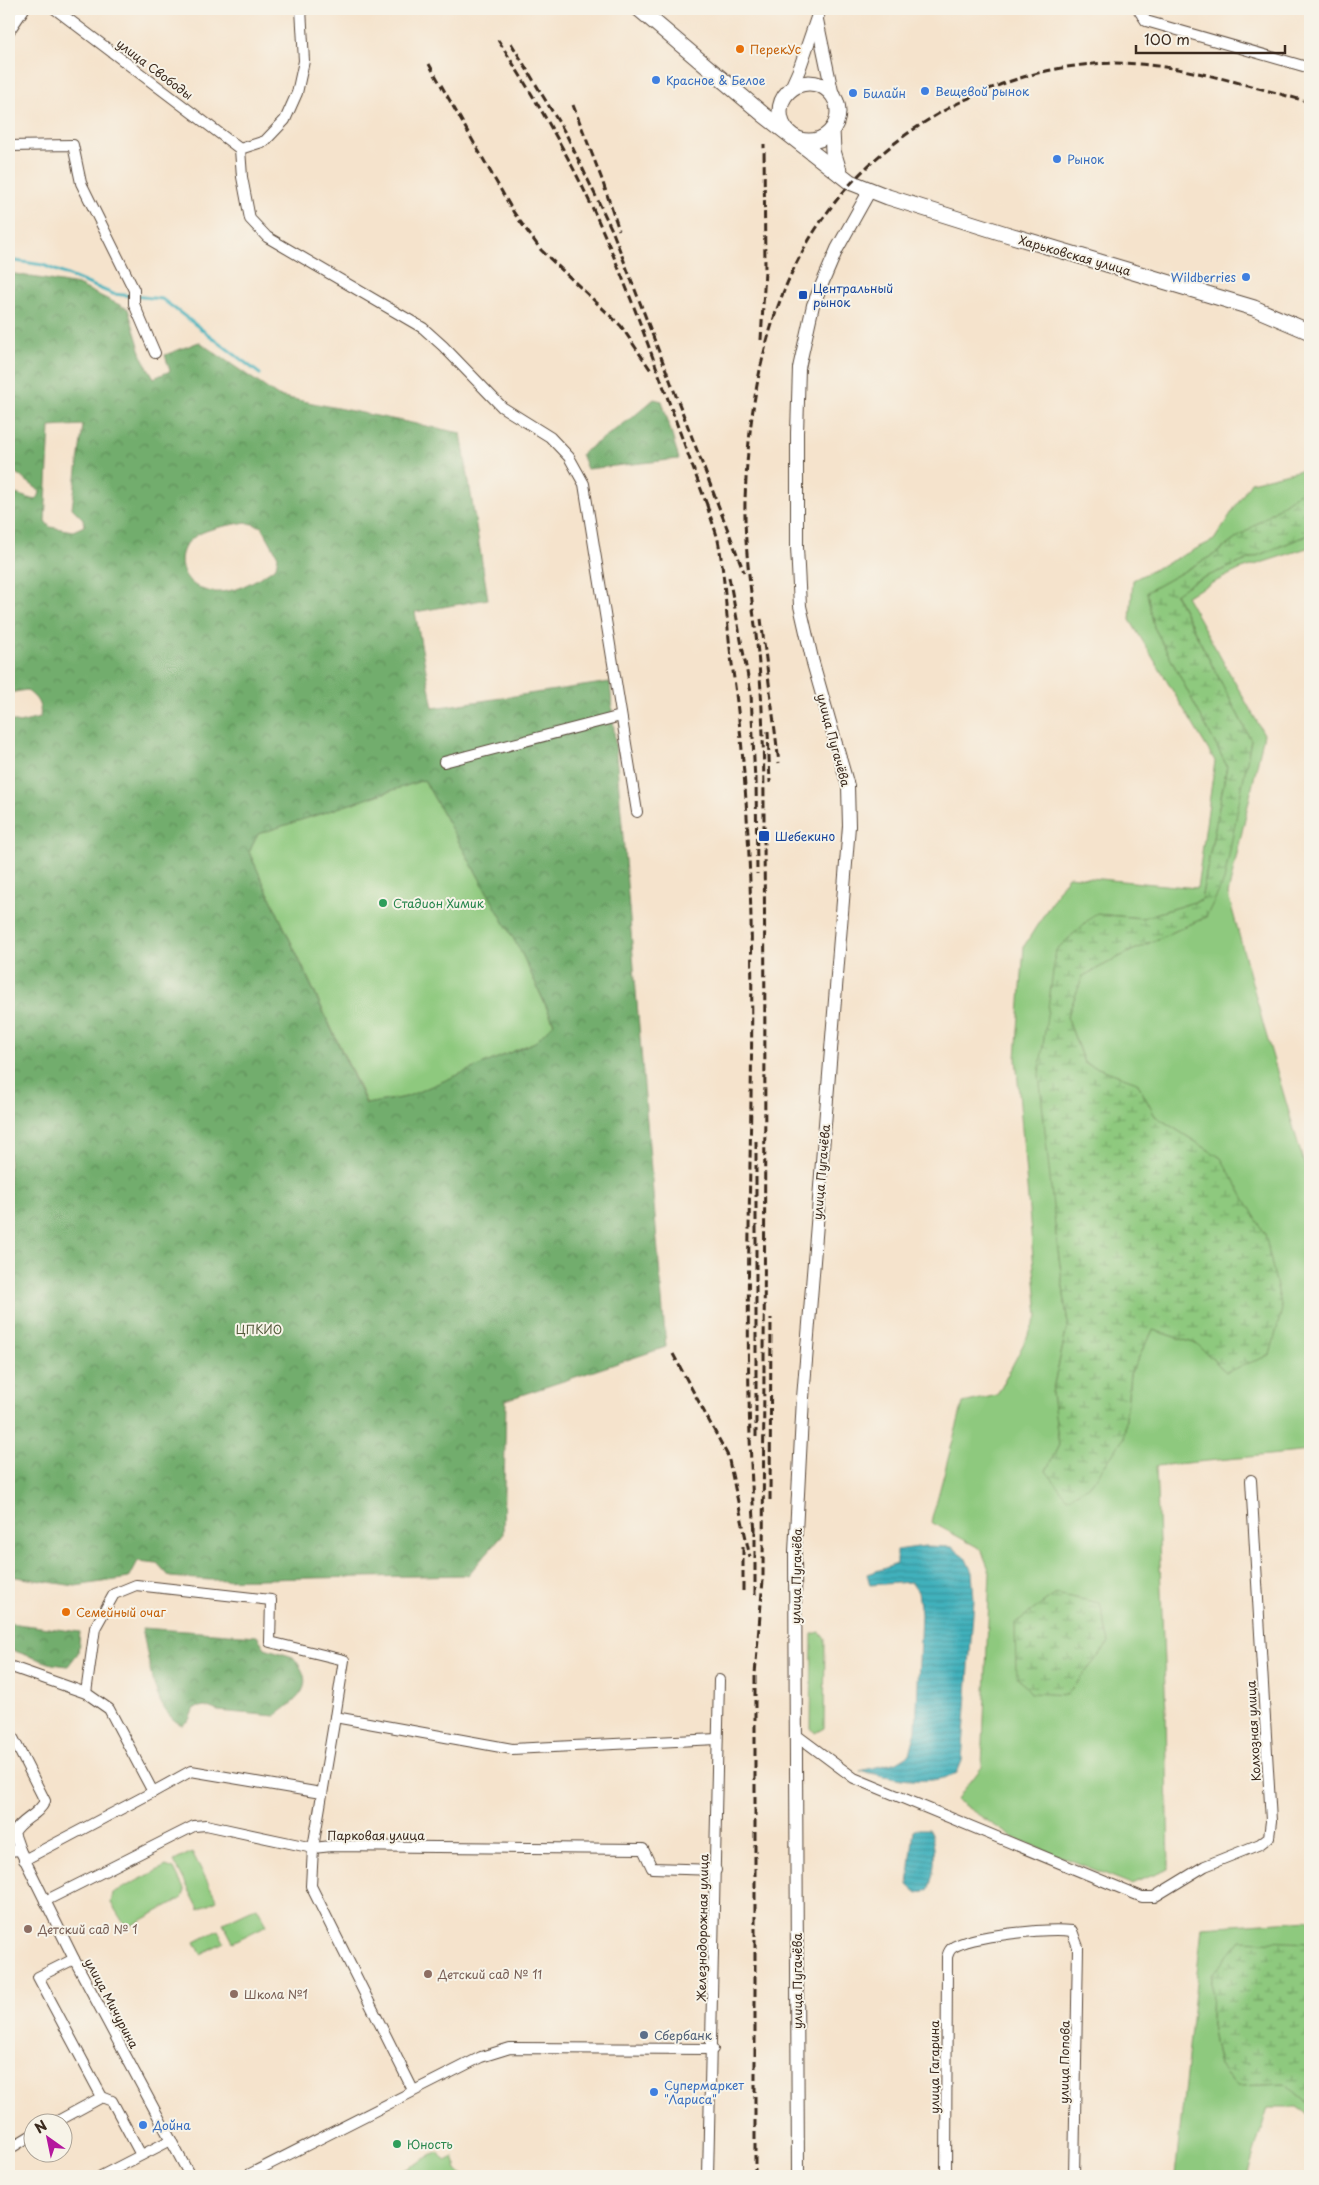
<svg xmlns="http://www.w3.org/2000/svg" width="1319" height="2185" viewBox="0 0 1319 2185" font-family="'Playpen Sans',sans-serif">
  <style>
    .grass { fill: #8ec97e; stroke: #647a4e }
    .forest { fill: url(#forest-crowns); stroke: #566c46; fill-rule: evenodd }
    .wetland { fill: url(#wetland-marsh); stroke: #647a4e }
    .water { fill: url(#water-rules); stroke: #3e6e6d }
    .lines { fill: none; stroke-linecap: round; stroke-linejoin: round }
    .stream { stroke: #41b1bc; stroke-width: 3 }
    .minor-casing { stroke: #574638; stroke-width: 12 }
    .tertiary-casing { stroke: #574638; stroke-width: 14 }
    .secondary-casing { stroke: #574638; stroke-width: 17 }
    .minor { stroke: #fff; stroke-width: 10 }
    .tertiary { stroke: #fff; stroke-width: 12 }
    .secondary { stroke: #fff; stroke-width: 15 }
    .rail { stroke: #3b2a1e; stroke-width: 3; stroke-dasharray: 8 4; stroke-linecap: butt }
    .food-dot { fill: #e8710a; stroke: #f7f3e8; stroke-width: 2 }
    .shop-dot { fill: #3f7fe0; stroke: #f7f3e8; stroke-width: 2 }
    .transit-dot { fill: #1a4fb4; stroke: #f7f3e8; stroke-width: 2 }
    .leisure-dot { fill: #2e9e5b; stroke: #f7f3e8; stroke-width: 2 }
    .education-dot { fill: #8d6e63; stroke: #f7f3e8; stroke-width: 2 }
    .service-dot { fill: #5c6f8a; stroke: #f7f3e8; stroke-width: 2 }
    .labels { text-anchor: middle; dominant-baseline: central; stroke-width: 4; stroke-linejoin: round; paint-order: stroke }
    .food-label { font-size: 12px; fill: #c56008; stroke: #f7f3e8; text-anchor: start }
    .street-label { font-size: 12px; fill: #3b2a1e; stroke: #f7f3e8 }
    .shop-label { font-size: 12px; fill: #366cbe; stroke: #f7f3e8; text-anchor: start }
    .transit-label { font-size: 12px; fill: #164399; stroke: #f7f3e8; text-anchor: start }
    .leisure-label { font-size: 12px; fill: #27864d; stroke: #f7f3e8; text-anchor: start }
    .park-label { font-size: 12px; fill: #545a3b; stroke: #f7f3e8 }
    .education-label { font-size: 12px; fill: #785e54; stroke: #f7f3e8; text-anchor: start }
    .service-label { font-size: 12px; fill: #4e5e75; stroke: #f7f3e8; text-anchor: start }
  </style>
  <defs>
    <pattern id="forest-crowns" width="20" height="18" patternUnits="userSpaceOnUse" patternTransform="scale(1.25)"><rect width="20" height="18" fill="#72ad6d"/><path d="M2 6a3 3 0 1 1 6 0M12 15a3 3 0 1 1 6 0" fill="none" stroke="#5f8d59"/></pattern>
    <pattern id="wetland-marsh" width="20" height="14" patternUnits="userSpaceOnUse" patternTransform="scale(1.25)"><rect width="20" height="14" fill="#8ec97e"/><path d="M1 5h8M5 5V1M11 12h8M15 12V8" fill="none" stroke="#75a367"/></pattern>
    <pattern id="water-rules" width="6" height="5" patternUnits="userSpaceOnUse" patternTransform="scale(1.25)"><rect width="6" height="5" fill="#41b1bc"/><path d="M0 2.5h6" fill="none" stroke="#389098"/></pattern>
  </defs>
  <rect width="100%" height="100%" fill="#f7f3e8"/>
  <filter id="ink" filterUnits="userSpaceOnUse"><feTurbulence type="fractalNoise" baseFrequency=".02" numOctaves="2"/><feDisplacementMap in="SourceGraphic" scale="10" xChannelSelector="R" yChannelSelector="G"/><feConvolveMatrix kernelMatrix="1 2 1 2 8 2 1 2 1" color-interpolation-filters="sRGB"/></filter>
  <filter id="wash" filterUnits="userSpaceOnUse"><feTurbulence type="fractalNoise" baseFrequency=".0096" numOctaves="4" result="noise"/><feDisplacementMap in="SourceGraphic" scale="20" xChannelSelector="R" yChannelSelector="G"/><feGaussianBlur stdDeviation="1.12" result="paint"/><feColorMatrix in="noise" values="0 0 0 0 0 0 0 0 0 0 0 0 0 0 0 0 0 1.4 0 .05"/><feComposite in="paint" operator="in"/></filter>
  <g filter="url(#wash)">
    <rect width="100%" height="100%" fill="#f5e3cc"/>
    <g class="grass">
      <path d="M1310,468V485L1215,554L1147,592L1154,627L1227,766L1201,900L1142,918L1095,914L1057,950L1056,1235L1068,1324L1052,1393L1059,1445L1046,1471L1124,1438L1130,1374L1153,1330L1197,1344L1226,1372L1221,1158L1155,1116L1136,1082L1084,1063L1067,1017L1083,976L1127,953L1206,917L1251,740L1175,593L1193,582L1310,534V547L1239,570L1186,596L1264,734L1228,894L1264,1027L1310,1184V1451L1156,1466L1166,1713L1169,1869L1131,1884L1012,1837L956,1800L982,1767L990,1572L981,1549L931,1522L963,1403L997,1395L1038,1316L1016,1058L1024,946L1068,876L1197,888L1215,761L1130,620L1133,580L1214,540L1251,482Z"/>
      <path d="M424,780L522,954L554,1024L535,1042L406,1097L367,1104L249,852L258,834Z"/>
      <path d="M820,1632L825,1638L824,1728L815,1733L811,1728L812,1634Z"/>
      <path d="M192,1852L217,1900L199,1909L174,1861Z"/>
      <path d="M166,1866L174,1869L185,1891L182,1898L133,1925L124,1924L111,1903L113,1893Z"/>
      <path d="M257,1907L267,1925L233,1942L223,1923Z"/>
      <path d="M1310,1920V1943L1212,1975L1211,2025L1219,2066L1236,2086L1285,2084L1310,2106V2116L1297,2107H1268L1247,2176H1175L1202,1927Z"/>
      <path d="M218,1930L224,1942L201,1954L195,1942Z"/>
      <path d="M438,2152L445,2161L453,2157L457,2169L464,2176H393Z"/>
    </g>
    <g class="forest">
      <path d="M9,273L78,285L128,309L143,359L154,378L170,371L165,355L199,342L278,396L461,433L488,599L415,612L433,708L610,682L666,1347L506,1400L503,1534L468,1575L210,1580L170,1577L157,1563L138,1561L129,1578L75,1586L9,1576V720L19,723L40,718C42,704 37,698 26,690L9,693V492L35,500L39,496L40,491L9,468ZM83,425L72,508L83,519L84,526L73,531L50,527L45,521L50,427ZM246,522L262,527L278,556L276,567C259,578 241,591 220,592C182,594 165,550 201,533C214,527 232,525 246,522ZM424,780L522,954L554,1023L535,1042L406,1097L366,1104L249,852L258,834Z"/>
      <path d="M654,399L662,401L679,459L587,469L581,454L633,417Z"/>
      <path d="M9,1623L80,1632L78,1653L68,1666L52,1664L9,1649Z"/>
      <path d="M142,1628L257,1636L265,1648L293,1657C318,1686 299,1698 275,1716L218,1711L205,1706L194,1708L189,1720L182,1725C152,1712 149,1657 142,1628Z"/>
    </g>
    <g class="wetland">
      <path d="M1310,485V534L1193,582L1175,594L1251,740L1224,881L1206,917L1127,953L1083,976L1067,1017L1084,1063L1137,1082L1155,1116L1221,1158L1265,1234L1282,1309L1270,1355L1226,1372L1197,1344L1153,1330L1130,1374L1124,1438L1091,1485L1067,1498L1046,1471L1059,1445L1052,1393L1068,1324L1056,1235L1039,1074L1056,950L1095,914L1142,918L1201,900L1227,766L1154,627L1147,592L1215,554Z"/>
      <path d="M1056,1594L1100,1603L1109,1643L1067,1695L1031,1693L1016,1675L1015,1623Z"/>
      <path d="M1240,1940L1310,1943V2106L1285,2084L1236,2086L1219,2066L1211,2025L1212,1975Z"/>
    </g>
    <g class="water">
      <path d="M925,1546L952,1547L965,1557L972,1572L974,1600L962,1761L957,1773C926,1788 892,1777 860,1771L897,1762L910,1754L916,1730L921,1614L918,1592L911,1582L870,1585L867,1574L897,1564V1550Z"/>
      <path d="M914,1829H928C938,1843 935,1874 928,1890L917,1893L908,1885Z"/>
    </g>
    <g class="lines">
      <path class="stream" d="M9,260L43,265L113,294L162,299L260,374"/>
    </g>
  </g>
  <g filter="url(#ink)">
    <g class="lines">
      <g class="minor-casing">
        <g id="minor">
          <path d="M55,9L240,149"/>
          <path d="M301,9L304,61L297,93L285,120L265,141L240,149L242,177L250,219L267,237L423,328L443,346L502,407L550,437L569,457L584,484L637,812"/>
          <path d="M1138,9L1146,21L1310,68"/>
          <path d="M9,31L24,9"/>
          <path d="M9,146L73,145L81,183L134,290V304L155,353"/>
          <path d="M444,762L621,716"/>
          <path d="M9,1666L86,1693L109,1709L153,1792L24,1860"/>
          <path d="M86,1693L95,1628L114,1594L136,1585L271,1600L270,1642L344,1660L335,1717L512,1749L717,1739"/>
          <path d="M335,1717L313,1848L311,1886L413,2090"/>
          <path d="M9,1730L45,1801C38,1816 21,1819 14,1833L20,1850L74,1959L190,2176"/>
          <path d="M795,1734L854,1778L1142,1897H1154L1205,1866L1260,1844L1269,1837L1271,1821L1251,1480"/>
          <path d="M153,1792L191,1771L321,1793"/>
          <path d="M9,1851L20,1850"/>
          <path d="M45,1901L194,1826L206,1825L313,1848L332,1846L643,1849L652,1868L716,1870"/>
          <path d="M102,2097L112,2101L141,2155"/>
          <path d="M56,2122L102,2097L38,1977L74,1959"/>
          <path d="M9,2149L32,2135"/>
          <path d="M101,2176L171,2140"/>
          <path d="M246,2176L481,2057L510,2048L713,2049"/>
          <path d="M708,2176L719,1680"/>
          <path d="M946,2176L947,1957C948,1954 949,1950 952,1948C970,1935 1050,1928 1072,1931L1078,1947L1074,2176"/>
        </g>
      </g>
      <g class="tertiary-casing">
        <g id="tertiary">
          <path d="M817,20L833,96"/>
          <path d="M790,90L799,70L820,9"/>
          <path d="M798,2176L795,1552L803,1398L849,826L848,786L813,663L800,606L797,547V433L799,368L813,305L837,249L870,190"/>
        </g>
      </g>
      <g class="secondary-casing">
        <g id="secondary">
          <path d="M639,9L764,115L850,182L888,197L1006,234L1254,308L1310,332"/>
          <circle cx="809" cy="112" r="29"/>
          <path d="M832,130L833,151L840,174"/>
        </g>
      </g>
      <use href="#minor" class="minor"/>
      <use href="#tertiary" class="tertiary"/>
      <use href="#secondary" class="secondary"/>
      <g class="rail">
        <path d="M498,40C533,95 566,150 593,209C638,307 670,410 709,510"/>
        <path d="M511,43L567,136L612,230L744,572"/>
        <path d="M429,64L514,213L541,250L621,326L652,372"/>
        <path d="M573,105L601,177L619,230"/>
        <path d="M761,340L765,271L764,144"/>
        <path d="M707,505C710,517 715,528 718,540C726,580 726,623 732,664C773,952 734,1244 755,1534"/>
        <path d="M729,577L751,693L755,782"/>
        <path d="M761,619L779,763"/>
        <path d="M768,731L770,783"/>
        <path d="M756,777L757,874"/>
        <path d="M673,1354L728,1456L750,1557"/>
        <path d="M756,1437V1137"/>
        <path d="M770,1500L771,1318"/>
        <path d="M755,1527V1599"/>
        <path d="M743,1547V1593"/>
        <path d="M755,2176V1674L763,1580C764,1332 766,1085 764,837C764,773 764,708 757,644C752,596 744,549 745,500C751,340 792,199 938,114C985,87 1039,68 1093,64C1166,58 1240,84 1310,102"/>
      </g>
    </g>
  </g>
  <g class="food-dot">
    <circle cx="740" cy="49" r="5"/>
    <circle cx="66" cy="1612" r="5"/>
  </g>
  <g class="shop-dot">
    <circle cx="656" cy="80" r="5"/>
    <circle cx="925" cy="91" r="5"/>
    <circle cx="853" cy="93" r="5"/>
    <circle cx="1057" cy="159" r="5"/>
    <circle cx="1246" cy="277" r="5"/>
    <circle cx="654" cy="2092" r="5"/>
    <circle cx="143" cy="2125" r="5"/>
  </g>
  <g class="transit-dot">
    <rect x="798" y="290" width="10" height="10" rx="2.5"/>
    <rect x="758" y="830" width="12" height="12" rx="2.5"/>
  </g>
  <g class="leisure-dot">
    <circle cx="383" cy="903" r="5"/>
    <circle cx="397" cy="2144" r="5"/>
  </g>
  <g class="education-dot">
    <circle cx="28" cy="1929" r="5"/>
    <circle cx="428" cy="1974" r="5"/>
    <circle cx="234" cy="1994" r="5"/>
  </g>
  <circle class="service-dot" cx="644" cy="2035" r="5"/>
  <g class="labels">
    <g class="food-label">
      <text x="750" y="49">ПерекУс</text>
      <text x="76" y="1612">Семейный очаг</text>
    </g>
    <g class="street-label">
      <text transform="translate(155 69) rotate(37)">улица Свободы</text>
      <text transform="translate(1075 255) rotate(16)">Харьковская улица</text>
      <text transform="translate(834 740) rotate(75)">улица Пугачёва</text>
      <text transform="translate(821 1172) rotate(-85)">улица Пугачёва</text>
      <text transform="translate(796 1576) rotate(-89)">улица Пугачёва</text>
      <text transform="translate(1253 1731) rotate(-93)">Колхозная улица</text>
      <text x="376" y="1835">Парковая улица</text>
      <text transform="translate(702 1928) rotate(-89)">Железнодорожная улица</text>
      <text transform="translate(797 1981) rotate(-90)">улица Пугачёва</text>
      <text transform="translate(112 2003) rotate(62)">улица Мичурина</text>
      <text transform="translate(1064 2062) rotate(-89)">улица Попова</text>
      <text transform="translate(934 2067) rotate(-90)">улица Гагарина</text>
    </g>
    <g class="shop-label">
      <text x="666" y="80">Красное &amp; Белое</text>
      <text x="935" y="91">Вещевой рынок</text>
      <text x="863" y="93">Билайн</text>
      <text x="1067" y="159">Рынок</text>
      <text x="1236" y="277" text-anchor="end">Wildberries</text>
      <text x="664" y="2085">Супермаркет<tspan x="664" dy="14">"Лариса"</tspan></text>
      <text x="153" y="2125">Дойна</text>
    </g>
    <g class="transit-label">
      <text x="813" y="288">Центральный<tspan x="813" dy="14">рынок</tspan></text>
      <text x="775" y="836">Шебекино</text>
    </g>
    <g class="leisure-label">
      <text x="393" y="903">Стадион Химик</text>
      <text x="407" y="2144">Юность</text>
    </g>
    <g class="park-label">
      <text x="259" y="1329">ЦПКИО</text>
    </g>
    <g class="education-label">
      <text x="38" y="1929">Детский сад № 1</text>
      <text x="438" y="1974">Детский сад № 11</text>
      <text x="244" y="1994">Школа №1</text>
    </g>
    <g class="service-label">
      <text x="654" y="2035">Сбербанк</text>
    </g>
  </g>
  <rect width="1319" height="2185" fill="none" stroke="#f7f3e8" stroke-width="30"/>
  <g transform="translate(48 2138) rotate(327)"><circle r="24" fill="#f7f3e8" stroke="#aca397"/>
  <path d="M0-4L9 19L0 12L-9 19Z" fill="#b5179e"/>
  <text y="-8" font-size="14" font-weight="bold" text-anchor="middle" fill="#3b2a1e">N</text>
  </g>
  <path d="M1136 45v8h149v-8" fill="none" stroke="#3b2a1e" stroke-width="2.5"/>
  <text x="1144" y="45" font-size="15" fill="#3b2a1e" stroke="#f7f3e8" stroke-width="4" paint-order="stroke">100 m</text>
</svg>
